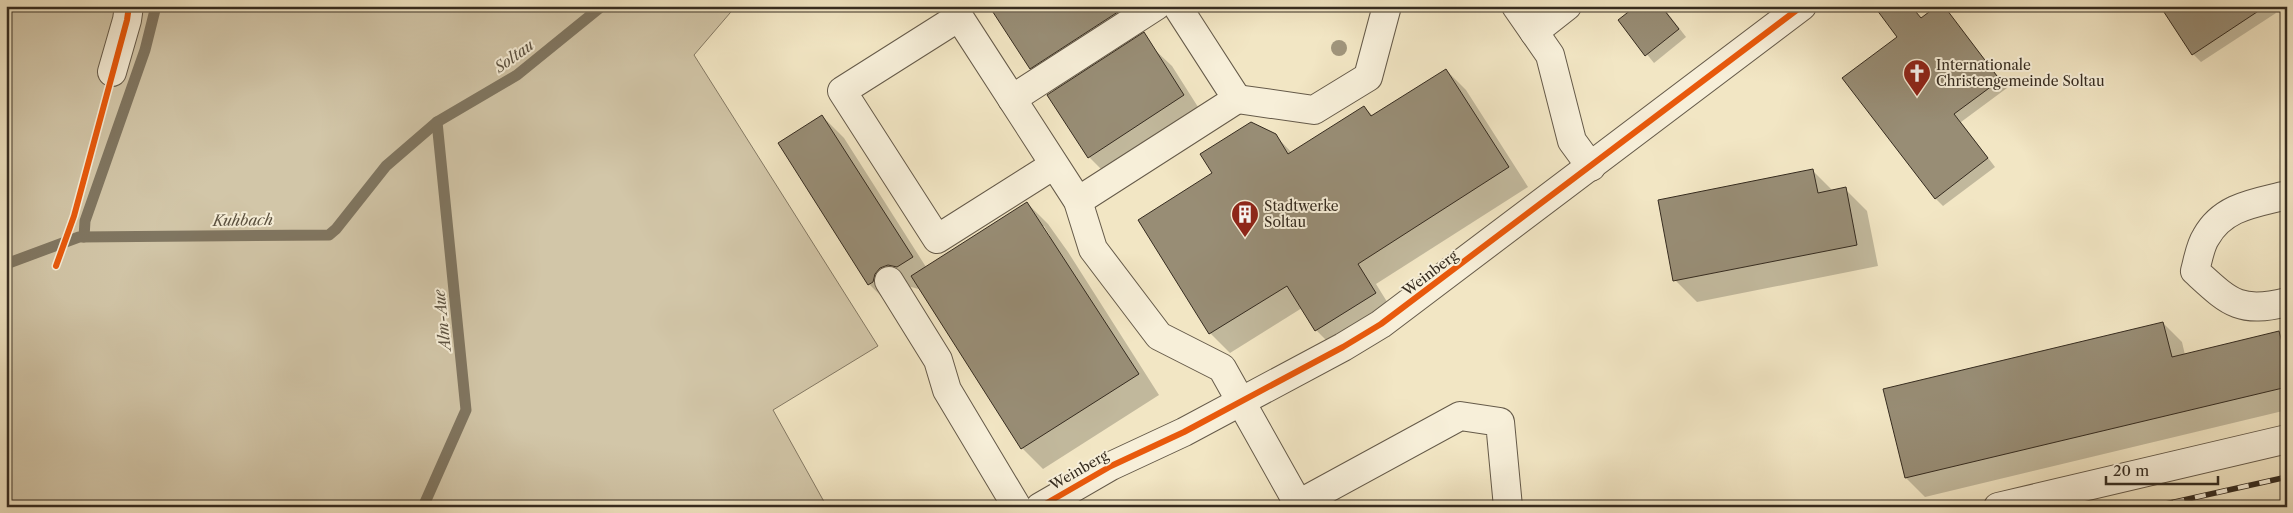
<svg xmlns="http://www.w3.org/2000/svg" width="2293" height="513" viewBox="0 0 2293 513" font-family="'Libre Caslon Text',serif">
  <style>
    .green { fill: #d2c6a8; stroke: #847964 }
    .shadow { fill: #0003; fill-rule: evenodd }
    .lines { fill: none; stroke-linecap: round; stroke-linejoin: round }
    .stream { stroke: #807661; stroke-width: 11 }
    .building { fill: #988d75; stroke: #362c20 }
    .minor-casing { stroke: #655a49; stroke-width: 30 }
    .minor { stroke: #f7efd9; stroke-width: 28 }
    .rail-casing { stroke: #362c20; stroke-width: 5.5 }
    .rail { stroke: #f7efd9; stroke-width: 4; stroke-dasharray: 11; stroke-linecap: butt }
    .cycleway-casing { stroke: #f7efd9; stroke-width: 9 }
    .cycleway { stroke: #e8590c; stroke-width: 6 }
    .tree { fill: #a0957c }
    .labels { text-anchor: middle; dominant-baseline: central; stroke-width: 4; stroke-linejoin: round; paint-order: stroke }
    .poi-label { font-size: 14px; fill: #362c20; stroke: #f7efd9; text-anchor: start }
    .street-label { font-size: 14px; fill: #362c20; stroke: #f7efd9 }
    .water-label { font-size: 15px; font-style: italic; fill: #5b5140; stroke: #f7efd9 }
  </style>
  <rect width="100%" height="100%" fill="#f2e6c4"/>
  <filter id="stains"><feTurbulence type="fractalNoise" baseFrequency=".004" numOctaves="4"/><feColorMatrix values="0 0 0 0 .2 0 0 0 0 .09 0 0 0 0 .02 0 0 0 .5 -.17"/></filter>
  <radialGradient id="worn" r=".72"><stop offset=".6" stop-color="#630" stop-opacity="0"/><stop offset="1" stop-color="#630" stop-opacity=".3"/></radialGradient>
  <path class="green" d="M6,6H736L694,55L878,346L773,410L827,507H6Z"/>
  <g class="shadow">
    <path d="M991,6H1129L1145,31L1139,35L1172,66L1205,118L1111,179L1089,157L1055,91L1031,68Z"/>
    <path d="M1638,6H1662L1686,37L1654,63L1620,21Z"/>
    <path d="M1896,6H1911L1922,19L1943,6L2007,88L1961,122L1995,167L1943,206L1935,198L1899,37Z"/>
    <path d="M2161,6H2271L2276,13L2201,62L2193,54Z"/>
    <path d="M1446,70L1466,90L1528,187L1376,284L1394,313L1336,350L1316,330L1302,308L1230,353L1210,333L1139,220L1275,135L1292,153L1364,107L1373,116Z"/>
    <path d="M822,116L844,138L926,267L1027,203L1048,224L1068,252L1159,395L1043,469L1022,448L919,289L911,287L902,290L891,306L869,284L779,143ZM1041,226H1044L1050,236L1048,237Z"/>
    <path d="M1813,171L1833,191L1845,189L1867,211L1878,266L1697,302L1675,280Z"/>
    <path d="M2163,323L2182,342L2185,355L2279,333L2287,340V410L1925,497L1906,478Z"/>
  </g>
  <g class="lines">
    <g class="stream">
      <path d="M84,237L85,221L145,50L156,6"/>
      <path d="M6,264L79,237L329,235L336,229L386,166L437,122L517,75L602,6"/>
      <path d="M423,507L466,410L437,122"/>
    </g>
  </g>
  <g class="building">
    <path d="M989,6H1127L1030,69Z"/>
    <path d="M1636,6H1661L1679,29L1645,56L1618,20Z"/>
    <path d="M1874,6H1911L1921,18L1937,6H1944L2000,80L1954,114L1988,158L1935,199L1842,78L1897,37Z"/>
    <path d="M2160,6H2266L2192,55Z"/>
    <path d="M1144,32L1184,95L1088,158L1047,95Z"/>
    <path d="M1446,69L1509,167L1358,264L1376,293L1315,331L1287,286L1209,334L1138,220L1212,173L1200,154L1251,122L1276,134L1288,154L1364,106L1371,116Z"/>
    <path d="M822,115L913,257L897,267L888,265L880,268L875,274L873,282L868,285L778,143Z"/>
    <path d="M1813,169L1818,193L1846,187L1857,245L1673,281L1658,200Z"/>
    <path d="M1027,202L1139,374L1021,449L911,276Z"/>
    <path d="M2163,322L2172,357L2279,331L2287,361V387L1905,478L1883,389Z"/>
  </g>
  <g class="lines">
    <g class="minor-casing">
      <g id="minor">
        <path d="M1516,6L1550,55L1572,141L1591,167"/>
        <path d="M1534,32L1567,6"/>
        <path d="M112,72L127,20L129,6"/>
        <path d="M1012,99L1156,6"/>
        <path d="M1237,99L1314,110L1368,77L1387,6"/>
        <path d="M1054,165L937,239L842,91L959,17L1078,201L1093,249L1159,336L1222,368L1300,507"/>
        <path d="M2287,195C2256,203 2223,206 2206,237C2200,246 2198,260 2195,271C2229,302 2239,314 2287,302"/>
        <path d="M1078,201L1237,99L1177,6"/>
        <path d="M889,281L938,360L947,390L1017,507"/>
        <path d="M1040,507L1111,466L1184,432L1343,347L1381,324L1802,6"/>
        <path d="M1293,507L1460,416L1500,422L1508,507"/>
        <path d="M1998,507L2287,439"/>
      </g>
    </g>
    <use href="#minor" class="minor"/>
    <g class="rail-casing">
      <g id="rail">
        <path d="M2152,507L2287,477"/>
        <path d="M2284,507L2287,506"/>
      </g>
    </g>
    <use href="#rail" class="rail"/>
    <g class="cycleway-casing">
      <g id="cycleway">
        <path d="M56,266L74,216L127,20L129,6"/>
        <path d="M1040,507L1111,466L1184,432L1343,347L1381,324L1802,6"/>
      </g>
    </g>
    <use href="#cycleway" class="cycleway"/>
  </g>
  <circle class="tree" cx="1339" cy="48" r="8"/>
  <defs>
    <g id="church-pin" transform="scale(1.4375)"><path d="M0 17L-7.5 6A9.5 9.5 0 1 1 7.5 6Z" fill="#8f2418" stroke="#f7efd9"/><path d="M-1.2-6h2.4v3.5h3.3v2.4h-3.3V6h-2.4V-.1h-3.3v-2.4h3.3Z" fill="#fff"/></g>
    <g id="building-pin" transform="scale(1.4375)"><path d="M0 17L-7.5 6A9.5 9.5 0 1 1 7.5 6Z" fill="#8f2418" stroke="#f7efd9"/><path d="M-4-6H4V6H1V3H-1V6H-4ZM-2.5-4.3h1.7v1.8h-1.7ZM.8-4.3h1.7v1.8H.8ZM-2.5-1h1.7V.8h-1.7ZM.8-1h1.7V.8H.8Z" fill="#fff"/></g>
  </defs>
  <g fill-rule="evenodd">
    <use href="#church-pin" x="1917" y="73"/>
    <use href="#building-pin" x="1245" y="214"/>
  </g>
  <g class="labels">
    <g class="poi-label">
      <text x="1936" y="65">Internationale<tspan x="1936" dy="16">Christengemeinde Soltau</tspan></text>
      <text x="1264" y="206">Stadtwerke<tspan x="1264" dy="16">Soltau</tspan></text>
    </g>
    <g class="street-label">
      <text transform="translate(1430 273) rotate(-37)">Weinberg</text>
      <text transform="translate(1079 470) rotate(-30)">Weinberg</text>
    </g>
    <g class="water-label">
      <text transform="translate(514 56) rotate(-36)">Soltau</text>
      <text transform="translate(243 220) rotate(-1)">Kuhbach</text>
      <text transform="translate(442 320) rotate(-96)">Alm-Aue</text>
    </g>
  </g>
  <rect width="2293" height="513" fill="none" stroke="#f2e6c4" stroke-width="25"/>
  <rect x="8" y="8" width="2278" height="498" fill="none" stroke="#362c20" stroke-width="2.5"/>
  <rect x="12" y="12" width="2268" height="488" fill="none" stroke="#362c20"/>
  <path d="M2106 476v8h112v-8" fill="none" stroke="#362c20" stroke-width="2.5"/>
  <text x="2113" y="476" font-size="15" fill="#362c20" stroke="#f7efd9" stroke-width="4" paint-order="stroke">20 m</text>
  <rect width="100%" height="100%" filter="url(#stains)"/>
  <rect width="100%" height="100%" fill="url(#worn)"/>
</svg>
